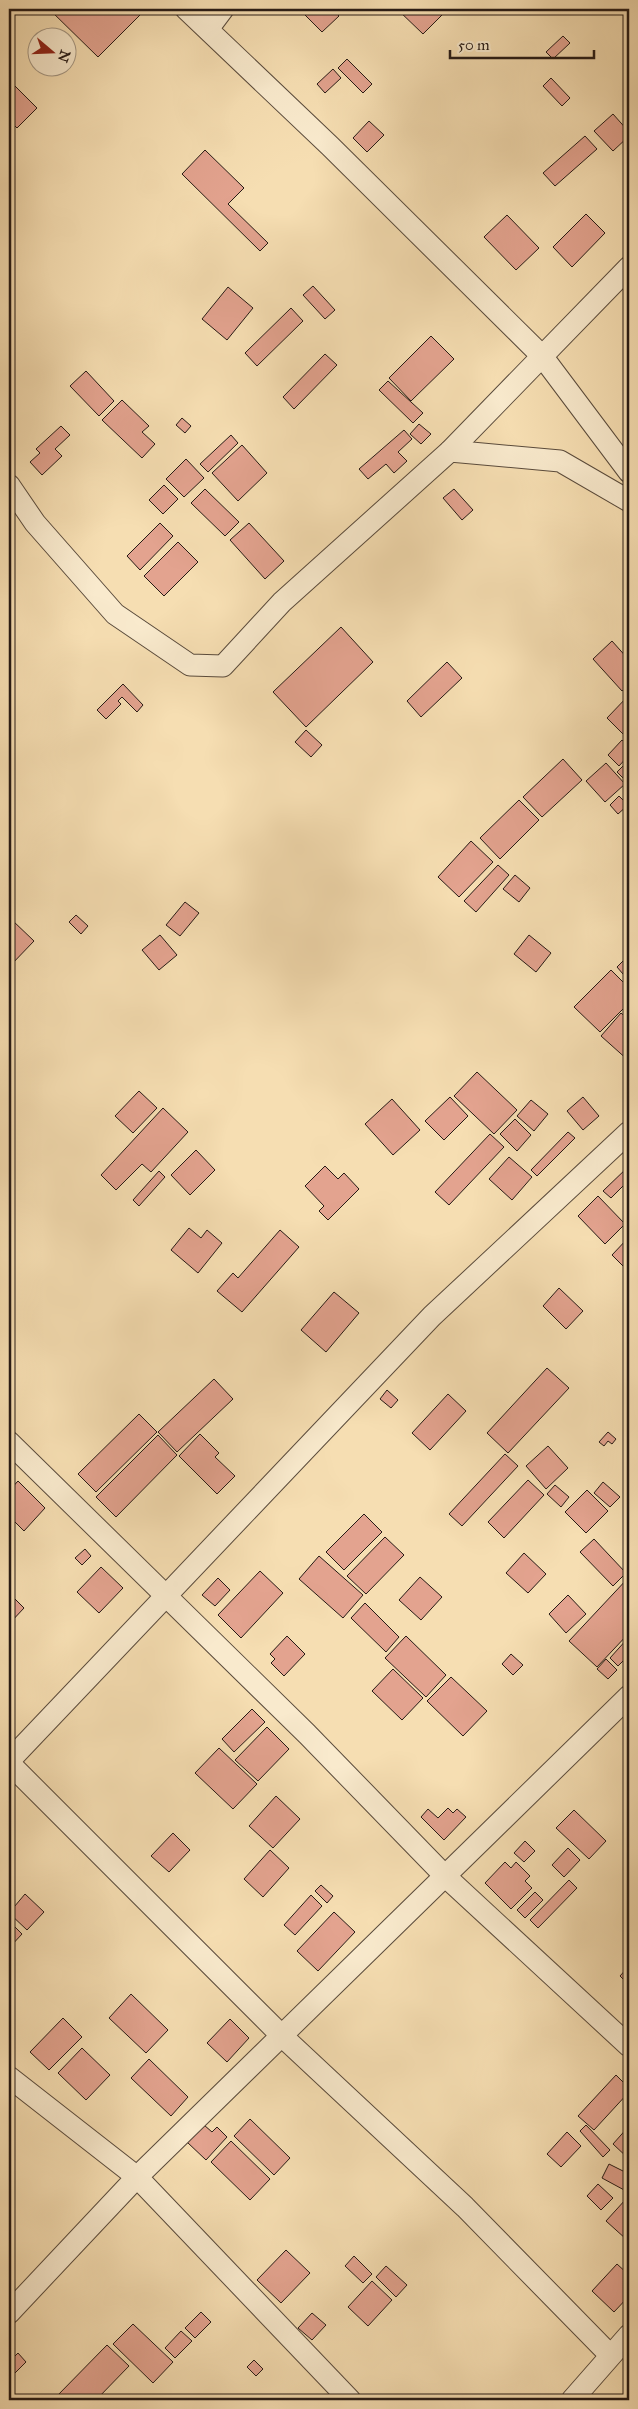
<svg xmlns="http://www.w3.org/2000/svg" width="638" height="2409" viewBox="0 0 638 2409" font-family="'IM FELL Great Primer',serif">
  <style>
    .building { fill: #e3a38f; stroke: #261a15 }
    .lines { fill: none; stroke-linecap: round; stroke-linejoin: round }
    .minor-casing { stroke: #5a4b3c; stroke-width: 23 }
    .minor { stroke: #f9eacd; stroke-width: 21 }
  </style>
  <rect width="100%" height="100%" fill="#f6deb2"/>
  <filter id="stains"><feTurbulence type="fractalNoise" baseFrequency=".004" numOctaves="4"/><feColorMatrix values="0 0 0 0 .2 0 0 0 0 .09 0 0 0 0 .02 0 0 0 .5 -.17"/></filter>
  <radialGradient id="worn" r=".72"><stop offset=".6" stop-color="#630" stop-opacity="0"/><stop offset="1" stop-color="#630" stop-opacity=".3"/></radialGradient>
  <g class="building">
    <path d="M49,9H137L142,13L98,57Z"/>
    <path d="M299,9H332L339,16L322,32Z"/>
    <path d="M397,9H448L423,34Z"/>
    <path d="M563,36L570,43L553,59L546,52Z"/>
    <path d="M347,59L372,84L363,93L338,68Z"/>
    <path d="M333,69L341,78L325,93L317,84Z"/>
    <path d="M551,78L570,98L562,106L543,86Z"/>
    <path d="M12,83L37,108L17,128L9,120V87Z"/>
    <path d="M613,114L629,132V136L613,151L594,131Z"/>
    <path d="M369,121L384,135L367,152L353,138Z"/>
    <path d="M585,136L597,149L555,186L543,173Z"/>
    <path d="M205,150L244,188L228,204L268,243L260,251L182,174Z"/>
    <path d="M586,214L605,233L572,267L553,247Z"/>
    <path d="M507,215L539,248L516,270L484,237Z"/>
    <path d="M313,286L335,310L325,319L303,295Z"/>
    <path d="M228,287L253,308L227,340L202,319Z"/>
    <path d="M291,308L303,321L257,366L245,353Z"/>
    <path d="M431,336L454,359L411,401L389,378Z"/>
    <path d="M325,354L337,365L294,409L283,397Z"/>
    <path d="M86,371L114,401L99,416L70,386Z"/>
    <path d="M388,381L423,413L413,423L379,390Z"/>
    <path d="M122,400L149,426L142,432L155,444L142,458L102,420Z"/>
    <path d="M182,418L191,426L185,433L176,425Z"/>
    <path d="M419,424L431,434L421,444L410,434Z"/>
    <path d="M61,426L70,435L55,449L62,456L42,475L30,462L40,453L36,449Z"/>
    <path d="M404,430L412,439L398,452L407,461L394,473L386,464L368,479L359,469Z"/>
    <path d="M231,435L238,443L208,472L200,464Z"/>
    <path d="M242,445L267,473L238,501L212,473Z"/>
    <path d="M186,459L204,478L184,497L166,479Z"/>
    <path d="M164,485L178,499L163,514L149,500Z"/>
    <path d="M205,489L239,522L225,536L191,503Z"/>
    <path d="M454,489L473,510L462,520L443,498Z"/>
    <path d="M160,523L173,536L140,570L127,556Z"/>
    <path d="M249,523L284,561L265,579L230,540Z"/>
    <path d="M178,542L198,562L164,596L144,576Z"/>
    <path d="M341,627L373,662L306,727L273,692Z"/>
    <path d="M612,641L629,660V685L622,691L593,659Z"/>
    <path d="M447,662L462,678L421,717L407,701Z"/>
    <path d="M123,684L143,705L137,712L122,697L118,701L121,704L106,719L97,710Z"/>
    <path d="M629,695V732L625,736L607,718Z"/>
    <path d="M306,730L322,745L311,757L295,742Z"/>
    <path d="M622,740L629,746V755L619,766L608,755Z"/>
    <path d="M563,759L582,780L542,817L523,797Z"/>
    <path d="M629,760V784L617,772Z"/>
    <path d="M606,763L625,784L605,802L586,781Z"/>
    <path d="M619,796L628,805L618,814L610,805Z"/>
    <path d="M519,800L539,820L500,859L480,838Z"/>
    <path d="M471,841L493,862L459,897L438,877Z"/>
    <path d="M498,865L509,875L476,912L464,901Z"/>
    <path d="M515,875L530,888L519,902L503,889Z"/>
    <path d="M185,902L199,913L180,936L166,925Z"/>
    <path d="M76,915L88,926L81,934L69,922Z"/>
    <path d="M12,920L34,941L9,967V923Z"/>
    <path d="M160,935L177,955L159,970L142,950Z"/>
    <path d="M529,935L551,953L536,972L514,954Z"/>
    <path d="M629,955V981L617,967Z"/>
    <path d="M611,970L629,988V1003L600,1032L574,1007Z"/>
    <path d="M621,1013L629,1020V1061L601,1036Z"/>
    <path d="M477,1072L517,1110L494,1134L454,1096Z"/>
    <path d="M139,1091L157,1108L133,1133L115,1116Z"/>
    <path d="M450,1097L468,1116L444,1140L425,1121Z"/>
    <path d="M583,1097L599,1116L583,1130L567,1111Z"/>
    <path d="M392,1099L420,1130L393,1155L365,1124Z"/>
    <path d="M531,1100L548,1114L534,1131L517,1116Z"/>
    <path d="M163,1108L188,1132L151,1172L142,1164L116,1190L101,1175Z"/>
    <path d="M515,1119L531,1135L517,1151L500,1134Z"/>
    <path d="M568,1132L575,1138L537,1176L531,1170Z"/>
    <path d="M490,1134L504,1147L449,1205L435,1192Z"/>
    <path d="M196,1150L215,1170L190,1195L171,1175Z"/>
    <path d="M509,1157L532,1177L512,1200L489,1179Z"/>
    <path d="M325,1166L338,1179L344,1173L359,1189L328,1220L319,1211L324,1206L305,1186Z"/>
    <path d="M629,1166V1190L624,1185L611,1198L603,1191Z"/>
    <path d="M159,1171L165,1177L139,1206L133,1200Z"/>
    <path d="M598,1196L625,1224L605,1244L578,1216Z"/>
    <path d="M189,1228L201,1238L207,1230L222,1243L198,1273L171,1250Z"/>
    <path d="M280,1230L299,1247L242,1312L217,1291L233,1273L238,1278Z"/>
    <path d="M629,1237V1266L626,1269L612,1255Z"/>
    <path d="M559,1288L583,1311L566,1329L543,1306Z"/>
    <path d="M334,1292L359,1313L326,1352L301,1330Z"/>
    <path d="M547,1368L569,1388L508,1453L487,1433Z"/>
    <path d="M214,1379L233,1399L177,1452L158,1432Z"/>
    <path d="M387,1390L398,1400L391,1408L380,1399Z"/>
    <path d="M448,1394L466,1411L430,1450L412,1433Z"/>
    <path d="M139,1414L157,1432L96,1492L78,1474Z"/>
    <path d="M608,1432L616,1439L612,1444L608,1441L604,1446L599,1442Z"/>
    <path d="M200,1434L219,1453L215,1457L235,1476L217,1494L179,1456Z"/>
    <path d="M158,1435L177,1455L116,1517L96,1497Z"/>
    <path d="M548,1446L568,1468L546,1489L526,1466Z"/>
    <path d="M505,1454L518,1466L462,1526L449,1514Z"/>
    <path d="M528,1480L544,1495L504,1538L488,1522Z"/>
    <path d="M18,1481L45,1508L24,1531L9,1516V1491Z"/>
    <path d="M603,1482L620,1497L610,1507L594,1493Z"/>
    <path d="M555,1485L569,1497L561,1507L547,1494Z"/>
    <path d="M587,1490L608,1511L586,1533L565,1512Z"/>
    <path d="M364,1514L382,1532L344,1570L326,1552Z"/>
    <path d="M385,1537L404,1555L366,1594L347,1576Z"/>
    <path d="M594,1539L626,1573L613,1586L580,1552Z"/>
    <path d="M85,1549L91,1556L82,1565L75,1558Z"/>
    <path d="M524,1553L546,1574L528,1593L506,1573Z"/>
    <path d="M319,1556L363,1595L343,1618L299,1579Z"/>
    <path d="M101,1567L123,1588L99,1613L77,1592Z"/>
    <path d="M260,1571L283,1593L241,1638L218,1615Z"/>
    <path d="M420,1577L442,1597L421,1620L399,1600Z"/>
    <path d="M629,1577V1633L597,1667L569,1641Z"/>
    <path d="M218,1578L230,1590L215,1606L202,1595Z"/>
    <path d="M9,1593L24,1608L9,1624Z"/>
    <path d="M568,1595L586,1614L566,1633L549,1614Z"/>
    <path d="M365,1603L399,1637L386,1652L351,1618Z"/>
    <path d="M287,1636L305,1654L284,1676L271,1663L275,1659L270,1654Z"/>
    <path d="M406,1636L446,1675L426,1697L385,1658Z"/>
    <path d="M628,1638L629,1655L618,1666L610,1658Z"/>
    <path d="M511,1654L523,1665L513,1675L502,1664Z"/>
    <path d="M606,1659L617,1670L608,1679L597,1669Z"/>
    <path d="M393,1669L423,1698L402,1720L372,1691Z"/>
    <path d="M451,1677L487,1711L463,1736L427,1701Z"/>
    <path d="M252,1709L265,1722L234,1752L222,1739Z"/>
    <path d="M267,1727L289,1749L258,1781L235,1760Z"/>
    <path d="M219,1748L257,1784L233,1809L195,1773Z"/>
    <path d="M276,1796L300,1819L273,1848L249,1826Z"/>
    <path d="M448,1808L453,1813L457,1809L466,1817L444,1840L421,1817L428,1809L438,1818Z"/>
    <path d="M574,1810L606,1841L589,1859L556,1828Z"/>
    <path d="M173,1833L190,1850L169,1872L151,1856Z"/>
    <path d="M525,1841L535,1851L524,1862L514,1853Z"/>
    <path d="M568,1848L580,1860L564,1877L552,1865Z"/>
    <path d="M270,1850L289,1868L263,1897L244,1879Z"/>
    <path d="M505,1862L511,1868L516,1862L530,1876L525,1881L532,1888L511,1909L485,1883Z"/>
    <path d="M569,1880L577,1888L538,1928L530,1920Z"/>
    <path d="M321,1885L333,1896L327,1903L315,1891Z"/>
    <path d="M535,1892L543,1900L525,1918L517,1910Z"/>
    <path d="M25,1894L44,1912L27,1930L9,1913Z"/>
    <path d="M311,1895L322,1906L295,1935L284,1925Z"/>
    <path d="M334,1912L355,1932L318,1971L297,1951Z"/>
    <path d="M9,1921L22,1934L9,1948Z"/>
    <path d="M629,1966V1983L628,1984L620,1976Z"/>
    <path d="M131,1994L168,2030L146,2053L109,2018Z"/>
    <path d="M63,2018L82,2037L49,2070L30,2052Z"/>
    <path d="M230,2019L249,2038L227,2062L207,2043Z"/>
    <path d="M82,2048L110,2075L86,2100L58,2073Z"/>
    <path d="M149,2059L188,2097L171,2116L131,2078Z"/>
    <path d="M616,2075L629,2088V2092L594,2130L578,2116Z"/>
    <path d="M250,2119L290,2158L274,2175L234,2136Z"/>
    <path d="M204,2125L212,2132L217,2127L227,2137L206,2160L187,2142Z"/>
    <path d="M586,2125L610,2150L603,2157L580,2131Z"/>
    <path d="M629,2126V2159L613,2144Z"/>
    <path d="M567,2132L581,2146L561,2167L547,2154Z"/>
    <path d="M231,2141L270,2179L250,2200L211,2162Z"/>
    <path d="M609,2164L629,2174V2184L626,2191L602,2178Z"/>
    <path d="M598,2184L613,2198L601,2210L587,2196Z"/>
    <path d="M626,2199L629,2202V2236L626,2239L606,2221Z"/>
    <path d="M286,2250L310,2273L281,2303L257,2280Z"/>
    <path d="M354,2256L372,2274L363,2283L345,2266Z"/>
    <path d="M617,2264L629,2275V2296L614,2312L592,2291Z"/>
    <path d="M386,2266L407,2285L396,2297L376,2277Z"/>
    <path d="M372,2281L392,2300L368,2326L348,2307Z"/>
    <path d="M201,2312L211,2322L195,2338L185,2328Z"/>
    <path d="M312,2313L326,2325L312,2340L298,2328Z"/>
    <path d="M133,2324L173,2362L153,2383L113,2344Z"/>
    <path d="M181,2331L192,2341L175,2358L165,2348Z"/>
    <path d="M107,2345L129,2366L96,2400H59L56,2397Z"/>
    <path d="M18,2353L26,2362L15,2373L9,2367V2362Z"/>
    <path d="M254,2360L263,2369L256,2376L247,2367Z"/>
  </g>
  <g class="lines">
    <g class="minor-casing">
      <g id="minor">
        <path d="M186,9L330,146L542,356L629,472"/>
        <path d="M208,29L223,9"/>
        <path d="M450,451L629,267"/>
        <path d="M9,485L35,523L115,614L190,665L223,666L282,602L450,451L560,461L629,501"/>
        <path d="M9,1442L307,1734L445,1876L629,2046"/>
        <path d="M9,1761L432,1316L629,1132"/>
        <path d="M9,1763L282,2036L465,2207L610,2355"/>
        <path d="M9,2077L137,2177L350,2400"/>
        <path d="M9,2313L137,2177L629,1696"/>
        <path d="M572,2400L629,2335"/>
      </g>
    </g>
    <use href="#minor" class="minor"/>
  </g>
  <rect width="638" height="2409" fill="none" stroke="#f6deb2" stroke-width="30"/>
  <rect x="10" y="10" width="618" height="2389" fill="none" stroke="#261a15" stroke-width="2.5"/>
  <rect x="15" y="15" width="608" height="2379" fill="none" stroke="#261a15"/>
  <g transform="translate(52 52) rotate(109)"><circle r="24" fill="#f9eacd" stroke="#a59783"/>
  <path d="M0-4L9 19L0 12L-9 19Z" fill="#8f2418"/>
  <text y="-8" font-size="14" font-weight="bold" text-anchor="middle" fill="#261a15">N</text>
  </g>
  <path d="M450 50v8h144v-8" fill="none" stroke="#261a15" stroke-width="2.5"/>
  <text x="458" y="50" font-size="15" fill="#261a15" stroke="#f9eacd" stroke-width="4" paint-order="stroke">50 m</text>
  <rect width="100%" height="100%" filter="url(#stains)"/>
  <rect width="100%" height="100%" fill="url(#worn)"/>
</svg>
